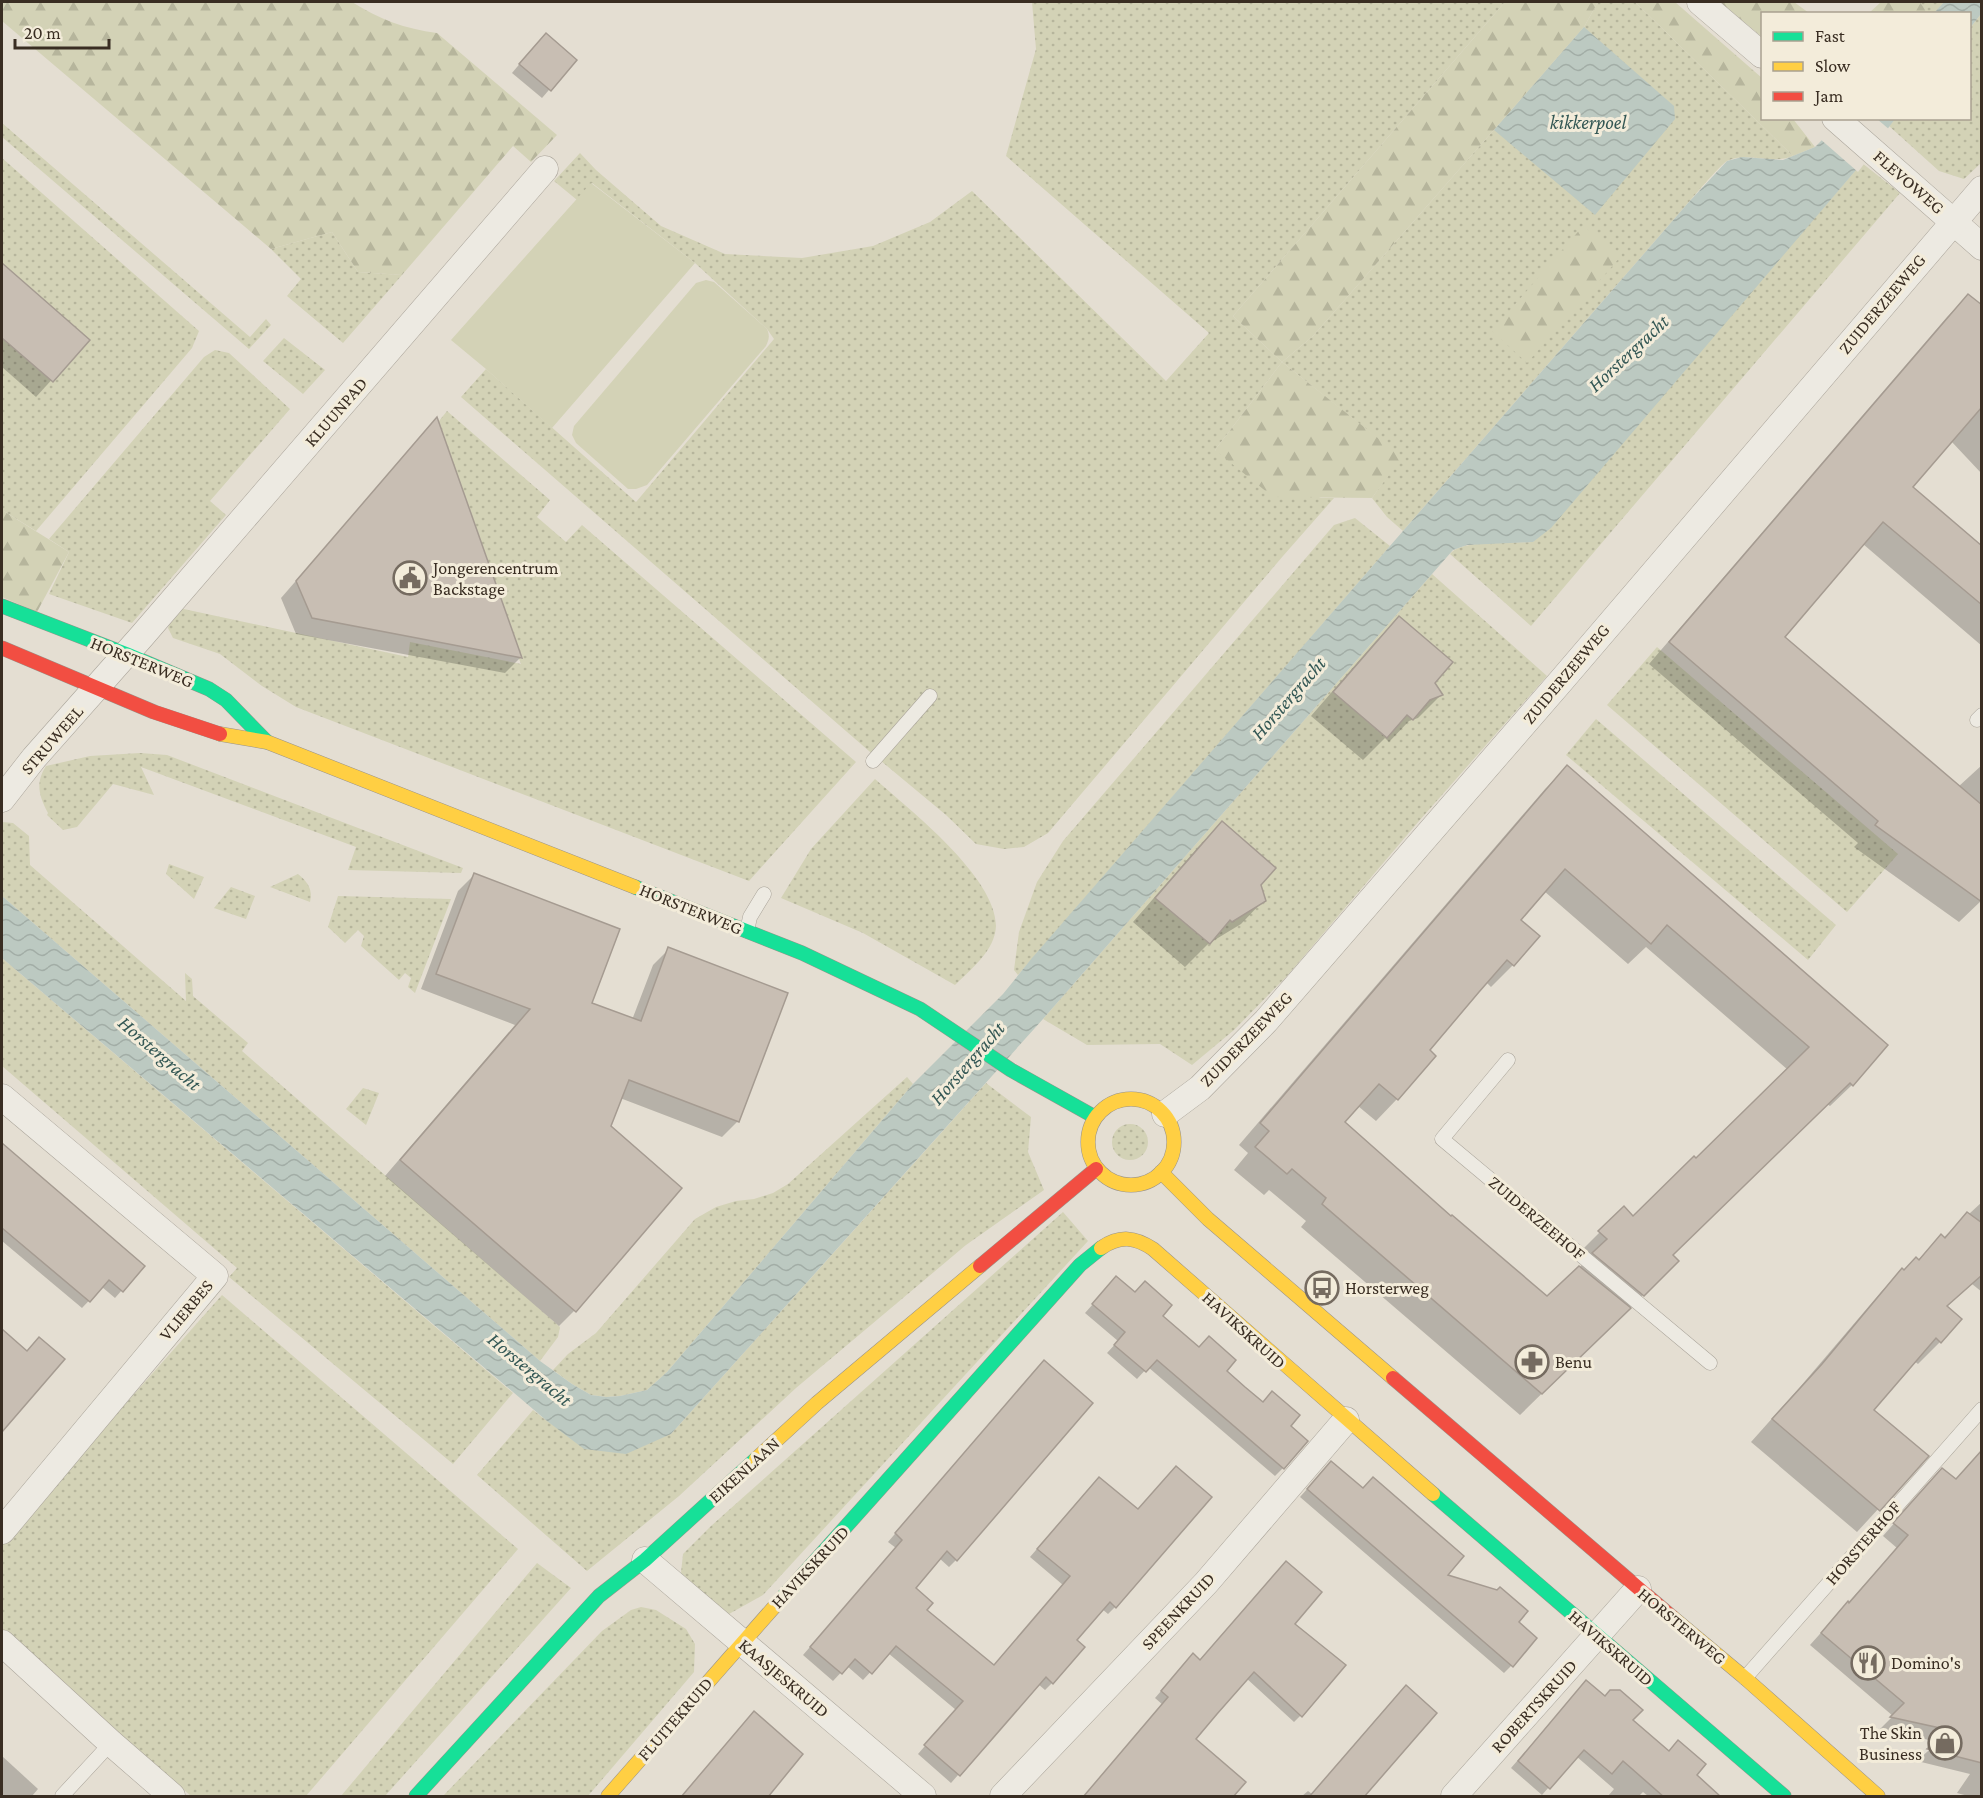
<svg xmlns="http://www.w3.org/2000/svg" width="1983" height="1798" viewBox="0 0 1983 1798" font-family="'Crimson Pro',serif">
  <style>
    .green { fill: url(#green-dots) }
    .forest { fill: url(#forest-firs) }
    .pitch { fill: #d3d2b6 }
    .water { fill: url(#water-waves) }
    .pier { fill: #e4ded2 }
    .shadow { fill: #0003; fill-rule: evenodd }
    .building { fill: #c8beb3; stroke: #a59b91; stroke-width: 1.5 }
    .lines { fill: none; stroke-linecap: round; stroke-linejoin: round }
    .lane-casing { stroke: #aaa49a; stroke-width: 15 }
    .street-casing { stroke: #aaa49a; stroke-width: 27 }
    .fast-casing { stroke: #9a938a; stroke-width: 15 }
    .slow-casing { stroke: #9a938a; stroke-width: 15 }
    .jam-casing { stroke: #9a938a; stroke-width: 15 }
    .lane { stroke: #edeae2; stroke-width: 14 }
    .street { stroke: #edeae2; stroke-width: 26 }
    .fast { stroke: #16e098; stroke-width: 14 }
    .slow { stroke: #ffcf43; stroke-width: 14 }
    .jam { stroke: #f24e42; stroke-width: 14 }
    .labels { text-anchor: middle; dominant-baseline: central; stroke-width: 6; stroke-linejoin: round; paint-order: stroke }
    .street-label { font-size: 18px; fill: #392d22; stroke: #f3ecda }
    .poi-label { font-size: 18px; fill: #392d22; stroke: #f3ecda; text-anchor: start }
    .water-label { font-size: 20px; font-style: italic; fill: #335754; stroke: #f3ecda }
  </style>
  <defs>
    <pattern id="green-dots" width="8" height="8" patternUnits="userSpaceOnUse" patternTransform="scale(1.5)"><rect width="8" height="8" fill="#d3d2b6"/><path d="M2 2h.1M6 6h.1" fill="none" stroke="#b6b59c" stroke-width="1.8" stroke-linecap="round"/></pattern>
    <pattern id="forest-firs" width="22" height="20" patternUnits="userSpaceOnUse" patternTransform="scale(1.5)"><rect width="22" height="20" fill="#d3d2b6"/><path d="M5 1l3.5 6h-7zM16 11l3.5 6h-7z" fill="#b6b59c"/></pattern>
    <pattern id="water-waves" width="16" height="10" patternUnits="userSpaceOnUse" patternTransform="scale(1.5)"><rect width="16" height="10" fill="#bcc9c1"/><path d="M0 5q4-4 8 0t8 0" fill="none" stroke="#a2ada6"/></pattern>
  </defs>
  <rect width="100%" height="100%" fill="#e4ded2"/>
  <g class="green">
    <path d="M1032,2H1505L1233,316L1282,362L1313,336L1584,27L1598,2H1635L1793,156C1773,165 1746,151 1727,161C1720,165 1695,195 1688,203L1403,531L1387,517L1372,498L1401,457L1282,362L1215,450L1321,498H1334L1283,556L1048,833L1024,847L1004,849L976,844L946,815L869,751L461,397L486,369L636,502L774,339L767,329L695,263L592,183L577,200L554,181L580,153L596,170L661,226L725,254L802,258L873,246L930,222L972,191L1166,381L1209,333L1006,156L1036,49Z"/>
    <path d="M1920,2H1944L1934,14L1927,13Z"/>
    <path d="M1981,14V163L1964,179L1939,171L1889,126L1895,119L1970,118V28Z"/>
    <path d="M2,123L250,337L266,319L271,325L249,349L2,137Z"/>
    <path d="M2,158L199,331L192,348L36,531L2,510Z"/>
    <path d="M1862,163L1900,193L1531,626L1450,554C1461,539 1514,543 1533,542Z"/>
    <path d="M332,232L358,272L402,275L343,343L287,296L301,279L271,249Z"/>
    <path d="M284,338L325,370L303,394L263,361Z"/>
    <path d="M215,350L229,353L290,409L210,501L226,515L132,623L49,594L69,552L49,539L204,357Z"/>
    <path d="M447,411L550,500L537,517L566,542L582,525L856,762L749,881L296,707L262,686L220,654L173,638L168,628L173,615L179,608L408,657L410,642L521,664L431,431Z"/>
    <path d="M1355,518L1390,546L1018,975L1014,970L1019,932L1037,882L1063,841L1334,525Z"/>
    <path d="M1432,574L1547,676L1419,821L1287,976L1234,1030L1192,1065L1160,1044L1087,1045L1043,1019Z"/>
    <path d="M1657,647L1898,854L1847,912L1607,705Z"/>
    <path d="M1596,719L1836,925L1808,960L1566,755Z"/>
    <path d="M140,753L167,755L463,868L461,873L348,870L356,847L141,767L154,795L113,784L77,827L63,830L47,815L48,813C39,796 35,783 46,766L90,756Z"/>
    <path d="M875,779C910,810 996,877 996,926C995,951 970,970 955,985L863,933L781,898L811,849Z"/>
    <path d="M2,822L13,823L29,836L30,865L186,1001L185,973L192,979L193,996L248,1043L242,1051L560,1327L558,1337L540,1361L2,896Z"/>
    <path d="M169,864L204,877L194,899L166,874Z"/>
    <path d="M298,874C308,882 313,890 310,902L270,887Z"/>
    <path d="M231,887L255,896L246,919L214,908Z"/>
    <path d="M338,896L451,899L415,993L408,987L411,978L405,973L399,980L361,946L364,936L358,930L345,943L328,927Z"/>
    <path d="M2,958L513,1393L453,1464L229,1277L237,1268L2,1066Z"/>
    <path d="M907,1077L913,1084L667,1372L647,1390L620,1396L606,1397L591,1395L572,1384L553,1370L568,1354L596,1333L695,1219L716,1207L736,1201L754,1199L773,1193L788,1184Z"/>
    <path d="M986,1083L1031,1117L1028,1152L1044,1190L966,1245L796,1388L679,1496L587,1571L477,1475L533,1410L547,1421L671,1434Z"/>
    <path d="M363,1088L379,1093L366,1125L346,1109Z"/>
    <circle cx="1130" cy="1142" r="18"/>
    <path d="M1063,1212L1088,1241L763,1595L729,1614L709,1602L689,1586L681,1573L683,1554L711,1526Z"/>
    <path d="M222,1295L518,1549L306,1796H191L2,1630V1543Z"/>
    <path d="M537,1563L571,1588L385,1796H341Z"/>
    <path d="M641,1607L656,1610L686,1629L695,1644L694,1672L588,1796H443L602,1631L631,1610Z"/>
  </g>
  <g class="forest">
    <path d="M2,2H352C379,19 405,29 437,33L557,135L531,162L513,146L402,275L358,272L332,232L271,249L2,21Z"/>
    <path d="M1505,2H1598L1584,27L1313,336L1282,362L1402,457L1372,498L1273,497L1215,450L1282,362L1233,316Z"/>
    <path d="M1635,2H1675L1762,78V118L1793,119L1815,147L1793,156Z"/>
    <path d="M1720,2H1794L1809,13L1762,14V37Z"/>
    <path d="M1881,2H1920L1927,13H1869Z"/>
    <path d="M1583,226L1622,255L1527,363L1492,331Z"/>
    <path d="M2,510L69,552L37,612L2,597Z"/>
  </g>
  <g class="pitch">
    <path d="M591,183L695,263L552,428L486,369L451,340Z"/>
    <path d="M706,280L714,282L767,329C770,336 769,339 766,346L647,485L636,489H628L576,443L572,435L574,426L696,283Z"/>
  </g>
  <g class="water">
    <path d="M1944,2H1981V14L1970,28V14L1934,13Z"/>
    <path d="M1584,27L1674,106L1675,119L1595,215L1494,130Z"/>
    <path d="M1843,119H1895L1862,163L1551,528L1533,542L1467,545L1453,550L1043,1019L671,1434L626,1454L584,1449L547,1421L2,958V896L540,1361L572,1384L591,1395L606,1397L620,1396L647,1390L667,1372L913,1084L1003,994L1032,958L1688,203L1727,161L1742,157L1783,160L1815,147Z"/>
  </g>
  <path class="pier" d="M1839,118L1877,119L1890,130L1858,172L1819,138Z"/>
  <g class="shadow">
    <path d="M538,42L575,60L542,98L512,73Z"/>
    <path d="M2,265L88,340L36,397L2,367Z"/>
    <path d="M1968,296L1982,307V474L1951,441L1911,487L1982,548V646L1863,544L1782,637L1958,787L1982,765V900L1959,922L1854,847L1858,843L1649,664L1947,317Z"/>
    <path d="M437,419L520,658L505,673L296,634L281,598Z"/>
    <path d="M1399,618L1441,695L1418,718L1409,721L1389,742L1385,738L1363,760L1311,716L1376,641Z"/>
    <path d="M1567,767L1852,1085L1830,1106L1827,1104L1672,1255L1655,1283L1520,1415L1301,1227L1306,1221L1269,1190L1264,1195L1234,1170L1248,1153L1239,1145L1545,789ZM1544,891L1628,964L1646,947L1788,1070L1696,1160L1633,1218L1624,1208L1578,1254L1586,1261L1547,1298L1451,1218L1343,1122L1358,1106L1376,1121L1397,1099L1428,1050L1486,982L1491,987L1513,965L1519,920Z"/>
    <path d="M1222,823L1259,884L1264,900L1241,924L1208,944L1185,967L1133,922L1199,846Z"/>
    <path d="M474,875L590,1004L632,1020L653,965L669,949L738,1121L722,1137L620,1098L609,1127L575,1310L559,1326L385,1176L515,1025L421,989L458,891Z"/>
    <path d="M2,1145L143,1266L115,1298L102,1287L82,1308L2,1241Z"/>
    <path d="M1982,1202V1292L1972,1284L1946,1307L1940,1342L1918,1364L1914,1361L1872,1410L1927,1456L1857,1532L1751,1442L1800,1387L1881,1292L1902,1270L1904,1271L1917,1261L1941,1236L1943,1238Z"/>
    <path d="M1109,1286L1161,1316L1289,1426L1283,1468L1275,1476L1148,1367L1137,1379L1107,1353L1118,1341L1085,1313Z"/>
    <path d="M5,1334L27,1353L63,1359L2,1430V1337Z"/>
    <path d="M1036,1369L956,1560L949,1567L939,1558L914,1588L925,1610L993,1666L1063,1585L1030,1557L1091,1486L1115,1607L1108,1614L1102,1609L1075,1640L1052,1683L1045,1690L1038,1684L951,1783L918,1754L956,1710L888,1653L863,1680L847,1666L833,1681L803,1655L896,1548L888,1542Z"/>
    <path d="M1980,1454L1982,1456V1796H1968L1957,1793L1970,1774L1917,1761L1938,1742L1880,1729L1893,1716L1810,1645L1897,1548L1883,1536L1931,1481L1955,1480Z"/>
    <path d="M1323,1471L1363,1490L1446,1575L1517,1622L1512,1665L1504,1673L1300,1497Z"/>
    <path d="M1293,1624L1301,1715L1294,1722L1246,1678L1194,1739L1231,1796L1163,1705L1155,1698L1186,1662H1200Z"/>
    <path d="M1579,1690L1631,1721L1719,1796H1648L1643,1792L1639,1796H1608L1614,1789L1576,1756L1542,1795L1511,1768Z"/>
    <path d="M2,1756L38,1789L32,1796H2Z"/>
    <path d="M1308,1791L1312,1794L1362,1796H1302Z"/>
  </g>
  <g class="building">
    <path d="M546,33L577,60L551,91L519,64Z"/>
    <path d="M2,263L90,340L53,382L2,338Z"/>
    <path d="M1968,294L1982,305V407L1913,487L1982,546V605L1883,522L1785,637L1982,805V902L1875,825L1878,821L1669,642Z"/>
    <path d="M437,417L522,658L312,618L296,581Z"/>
    <path d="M1399,616L1453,662L1435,683L1443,695L1430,700L1413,720L1407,715L1387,738L1333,692Z"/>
    <path d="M1567,765L1888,1045L1853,1086L1850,1083L1673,1255L1679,1261L1644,1296L1592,1253L1607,1239L1598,1231L1624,1206L1633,1216L1694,1156L1696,1158L1809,1047L1667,925L1651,944L1565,869L1521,920L1540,936L1514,966L1507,960L1479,992L1430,1050L1436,1056L1398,1100L1379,1084L1345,1122L1451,1216L1452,1215L1547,1296L1579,1266L1631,1308L1542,1394L1322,1204L1326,1198L1292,1169L1287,1174L1255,1147L1269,1131L1260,1123Z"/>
    <path d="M1222,821L1276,868L1261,885L1266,901L1232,922L1230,920L1210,944L1155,898Z"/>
    <path d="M474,873L620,929L592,1003L641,1021L668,947L788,993L739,1122L629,1080L611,1126L682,1188L576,1312L400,1160L530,1009L436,974Z"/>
    <path d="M2,1143L145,1266L123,1292L109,1280L90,1302L2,1228Z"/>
    <path d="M1967,1212L1982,1223V1275L1947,1306L1962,1319L1941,1343L1936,1338L1874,1410L1929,1456L1880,1511L1772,1419L1822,1364L1902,1268L1904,1270L1916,1257L1919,1260L1941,1234L1945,1238Z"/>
    <path d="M1116,1276L1135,1292L1145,1281L1172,1305L1163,1316L1199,1347L1209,1336L1236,1360L1227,1371L1245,1387L1263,1402L1272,1391L1300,1415L1291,1426L1308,1441L1284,1469L1157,1360L1146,1372L1114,1345L1125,1332L1092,1304Z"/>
    <path d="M2,1329L27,1351L39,1337L65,1359L2,1432Z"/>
    <path d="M1044,1360L1093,1403L957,1561L947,1551L916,1588L933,1603L927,1610L994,1665L1070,1576L1037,1549L1099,1477L1138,1509L1176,1466L1212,1497L1116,1608L1110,1602L1077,1640L1085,1647L1053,1684L1046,1677L960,1776L924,1745L963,1701L896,1646L872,1674L855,1659L842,1674L810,1647L902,1540L895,1533Z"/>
    <path d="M1982,1450V1763L1927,1749L1949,1730L1890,1717L1904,1703L1821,1633L1848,1601L1849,1603L1908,1535L1893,1523L1942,1468L1956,1479Z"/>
    <path d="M1331,1461L1363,1488L1373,1477L1464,1556L1448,1575L1497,1590L1500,1587L1528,1611L1519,1622L1537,1638L1513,1667L1307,1489Z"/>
    <path d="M1286,1561L1322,1592L1295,1624L1346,1665L1302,1717L1254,1672L1217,1714L1196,1739L1246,1782L1233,1797H1083L1168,1697L1161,1691L1193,1653L1200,1660Z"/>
    <path d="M1586,1680L1605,1696L1610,1690H1620L1643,1710L1633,1720L1669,1751L1678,1740L1706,1764L1697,1775L1721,1797H1664L1623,1761L1612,1774L1584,1750L1550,1789L1518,1761Z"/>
    <path d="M1406,1685L1437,1713L1364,1797H1309Z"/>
    <path d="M754,1711L803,1754L768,1797H681Z"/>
  </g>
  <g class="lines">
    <g class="lane-casing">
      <g id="lane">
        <path d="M1977,720L1982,715"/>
        <path d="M873,761L930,696"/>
        <path d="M747,931L750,917L764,894"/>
        <path d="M1508,1060L1442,1139L1710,1363"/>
        <path d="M1745,1678L1982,1409"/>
        <path d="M62,1796L111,1743"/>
      </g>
    </g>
    <g class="street-casing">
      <g id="street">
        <path d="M1700,2L1762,55"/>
        <path d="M1835,118L1982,247"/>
        <path d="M2,799L34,758L142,636L545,169"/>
        <path d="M2,1097L215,1276L2,1531"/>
        <path d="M1165,1114L1200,1088L1266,1021L1561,681L1982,189"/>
        <path d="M645,1560L923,1796"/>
        <path d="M2,1643L111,1743L172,1796"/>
        <path d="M1003,1796L1206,1583L1346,1420"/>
        <path d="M1454,1796L1638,1589"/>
      </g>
    </g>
    <g class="fast-casing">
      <g id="fast">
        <path d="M2,606L126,654L209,689L226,700L267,742"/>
        <path d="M635,887L802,953L920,1009L1011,1070L1095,1117"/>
        <path d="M1433,1494L1784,1796"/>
        <path d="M782,1598L1080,1265L1101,1248"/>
        <path d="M416,1796L599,1596L645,1560L756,1459"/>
      </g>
    </g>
    <g class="slow-casing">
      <g id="slow">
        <path d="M220,734L267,742L635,887"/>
        <circle cx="1131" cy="1142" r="43"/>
        <path d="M1161,1172L1208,1219L1393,1378"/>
        <path d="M1101,1248C1120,1235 1135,1237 1153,1249L1433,1494"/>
        <path d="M756,1459L817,1403L980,1266"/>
        <path d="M1672,1617L1745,1678L1878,1796"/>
        <path d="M608,1796L782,1598"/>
      </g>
    </g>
    <g class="jam-casing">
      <g id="jam">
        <path d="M2,648L154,712L220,734"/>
        <path d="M980,1266L1096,1169"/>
        <path d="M1393,1378L1672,1617"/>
      </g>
    </g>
    <use href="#lane" class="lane"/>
    <use href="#street" class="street"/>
    <use href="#fast" class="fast"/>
    <use href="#slow" class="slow"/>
    <use href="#jam" class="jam"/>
  </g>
  <defs>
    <g id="civic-ring" transform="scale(1.725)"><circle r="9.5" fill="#f3ecda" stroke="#756b60" stroke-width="1.5"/><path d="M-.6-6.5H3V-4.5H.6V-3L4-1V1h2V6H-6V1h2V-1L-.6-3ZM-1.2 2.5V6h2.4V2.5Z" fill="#756b60"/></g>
    <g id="bus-ring" transform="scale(1.725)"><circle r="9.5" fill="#f3ecda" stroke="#756b60" stroke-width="1.5"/><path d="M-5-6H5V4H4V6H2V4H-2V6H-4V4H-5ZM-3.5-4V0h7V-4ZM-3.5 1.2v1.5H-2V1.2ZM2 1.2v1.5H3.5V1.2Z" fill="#756b60"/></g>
    <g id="pharmacy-ring" transform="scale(1.725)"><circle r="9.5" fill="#f3ecda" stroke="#756b60" stroke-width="1.5"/><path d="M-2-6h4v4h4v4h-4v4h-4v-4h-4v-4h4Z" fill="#756b60"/></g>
    <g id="restaurant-ring" transform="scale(1.725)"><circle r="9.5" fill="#f3ecda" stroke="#756b60" stroke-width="1.5"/><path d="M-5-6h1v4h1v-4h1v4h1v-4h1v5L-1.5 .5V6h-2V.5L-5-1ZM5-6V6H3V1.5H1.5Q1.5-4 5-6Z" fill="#756b60"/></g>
    <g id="shop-ring" transform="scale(1.725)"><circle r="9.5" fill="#f3ecda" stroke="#756b60" stroke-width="1.5"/><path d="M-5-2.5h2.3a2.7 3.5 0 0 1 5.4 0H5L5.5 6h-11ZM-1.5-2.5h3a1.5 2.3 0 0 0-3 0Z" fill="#756b60"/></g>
  </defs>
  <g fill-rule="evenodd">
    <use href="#civic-ring" x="410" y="578"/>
    <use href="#bus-ring" x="1322" y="1288"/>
    <use href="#pharmacy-ring" x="1532" y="1362"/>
    <use href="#restaurant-ring" x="1868" y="1663"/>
    <use href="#shop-ring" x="1945" y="1743"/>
  </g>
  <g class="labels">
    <g class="street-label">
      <text transform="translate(1909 182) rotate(41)">FLEVOWEG</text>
      <text transform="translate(1882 304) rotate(-50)">ZUIDERZEEWEG</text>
      <text transform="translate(336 412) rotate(-49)">KLUUNPAD</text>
      <text transform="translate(142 662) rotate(22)">HORSTERWEG</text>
      <text transform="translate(1566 674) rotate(-50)">ZUIDERZEEWEG</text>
      <text transform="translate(52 740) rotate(-49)">STRUWEEL</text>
      <text transform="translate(691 909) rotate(22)">HORSTERWEG</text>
      <text transform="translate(1246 1039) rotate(-46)">ZUIDERZEEWEG</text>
      <text transform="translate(1537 1218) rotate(40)">ZUIDERZEEHOF</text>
      <text transform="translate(186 1310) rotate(-50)">VLIERBES</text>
      <text transform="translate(1244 1330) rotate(42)">HAVIKSKRUID</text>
      <text transform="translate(744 1470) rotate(-42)">EIKENLAAN</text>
      <text transform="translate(1863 1543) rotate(-49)">HORSTERHOF</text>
      <text transform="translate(810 1567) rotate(-47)">HAVIKSKRUID</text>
      <text transform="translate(1178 1611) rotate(-47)">SPEENKRUID</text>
      <text transform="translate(1682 1626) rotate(40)">HORSTERWEG</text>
      <text transform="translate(1611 1648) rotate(41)">HAVIKSKRUID</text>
      <text transform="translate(784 1678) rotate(40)">KAASJESKRUID</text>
      <text transform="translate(1534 1706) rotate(-48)">ROBERTSKRUID</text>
      <text transform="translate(675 1719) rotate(-49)">FLUITEKRUID</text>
    </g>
    <g class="poi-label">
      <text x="433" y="568">Jongerencentrum<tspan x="433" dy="21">Backstage</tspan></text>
      <text x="1345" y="1288">Horsterweg</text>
      <text x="1555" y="1362">Benu</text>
      <text x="1891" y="1663">Domino's</text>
      <text x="1922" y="1733" text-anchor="end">The Skin<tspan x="1922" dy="21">Business</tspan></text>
    </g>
    <g class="water-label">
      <text x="1588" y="122">kikkerpoel</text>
      <text transform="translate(1628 353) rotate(-43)">Horstergracht</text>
      <text transform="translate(1288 698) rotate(-49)">Horstergracht</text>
      <text transform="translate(160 1053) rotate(41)">Horstergracht</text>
      <text transform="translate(967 1063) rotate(-49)">Horstergracht</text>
      <text transform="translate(530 1369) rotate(40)">Horstergracht</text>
    </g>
  </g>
  <rect width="1983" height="1798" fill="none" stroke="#392d22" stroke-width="6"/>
  <rect x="1761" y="12" width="210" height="108" fill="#f3ecda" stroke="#a9a090" stroke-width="1.5"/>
  <rect x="1773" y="32" width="30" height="9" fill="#16e098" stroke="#a9a090" stroke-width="1.5"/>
  <text x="1815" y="42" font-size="18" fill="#392d22">Fast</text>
  <rect x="1773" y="62" width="30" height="9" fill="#ffcf43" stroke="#a9a090" stroke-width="1.5"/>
  <text x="1815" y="72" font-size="18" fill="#392d22">Slow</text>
  <rect x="1773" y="92" width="30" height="9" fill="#f24e42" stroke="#a9a090" stroke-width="1.5"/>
  <text x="1815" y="102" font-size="18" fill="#392d22">Jam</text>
  <path d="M15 39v9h94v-9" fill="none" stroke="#392d22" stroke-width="3"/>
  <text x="24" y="39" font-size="18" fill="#392d22" stroke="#f3ecda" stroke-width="4.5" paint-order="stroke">20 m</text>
</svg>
